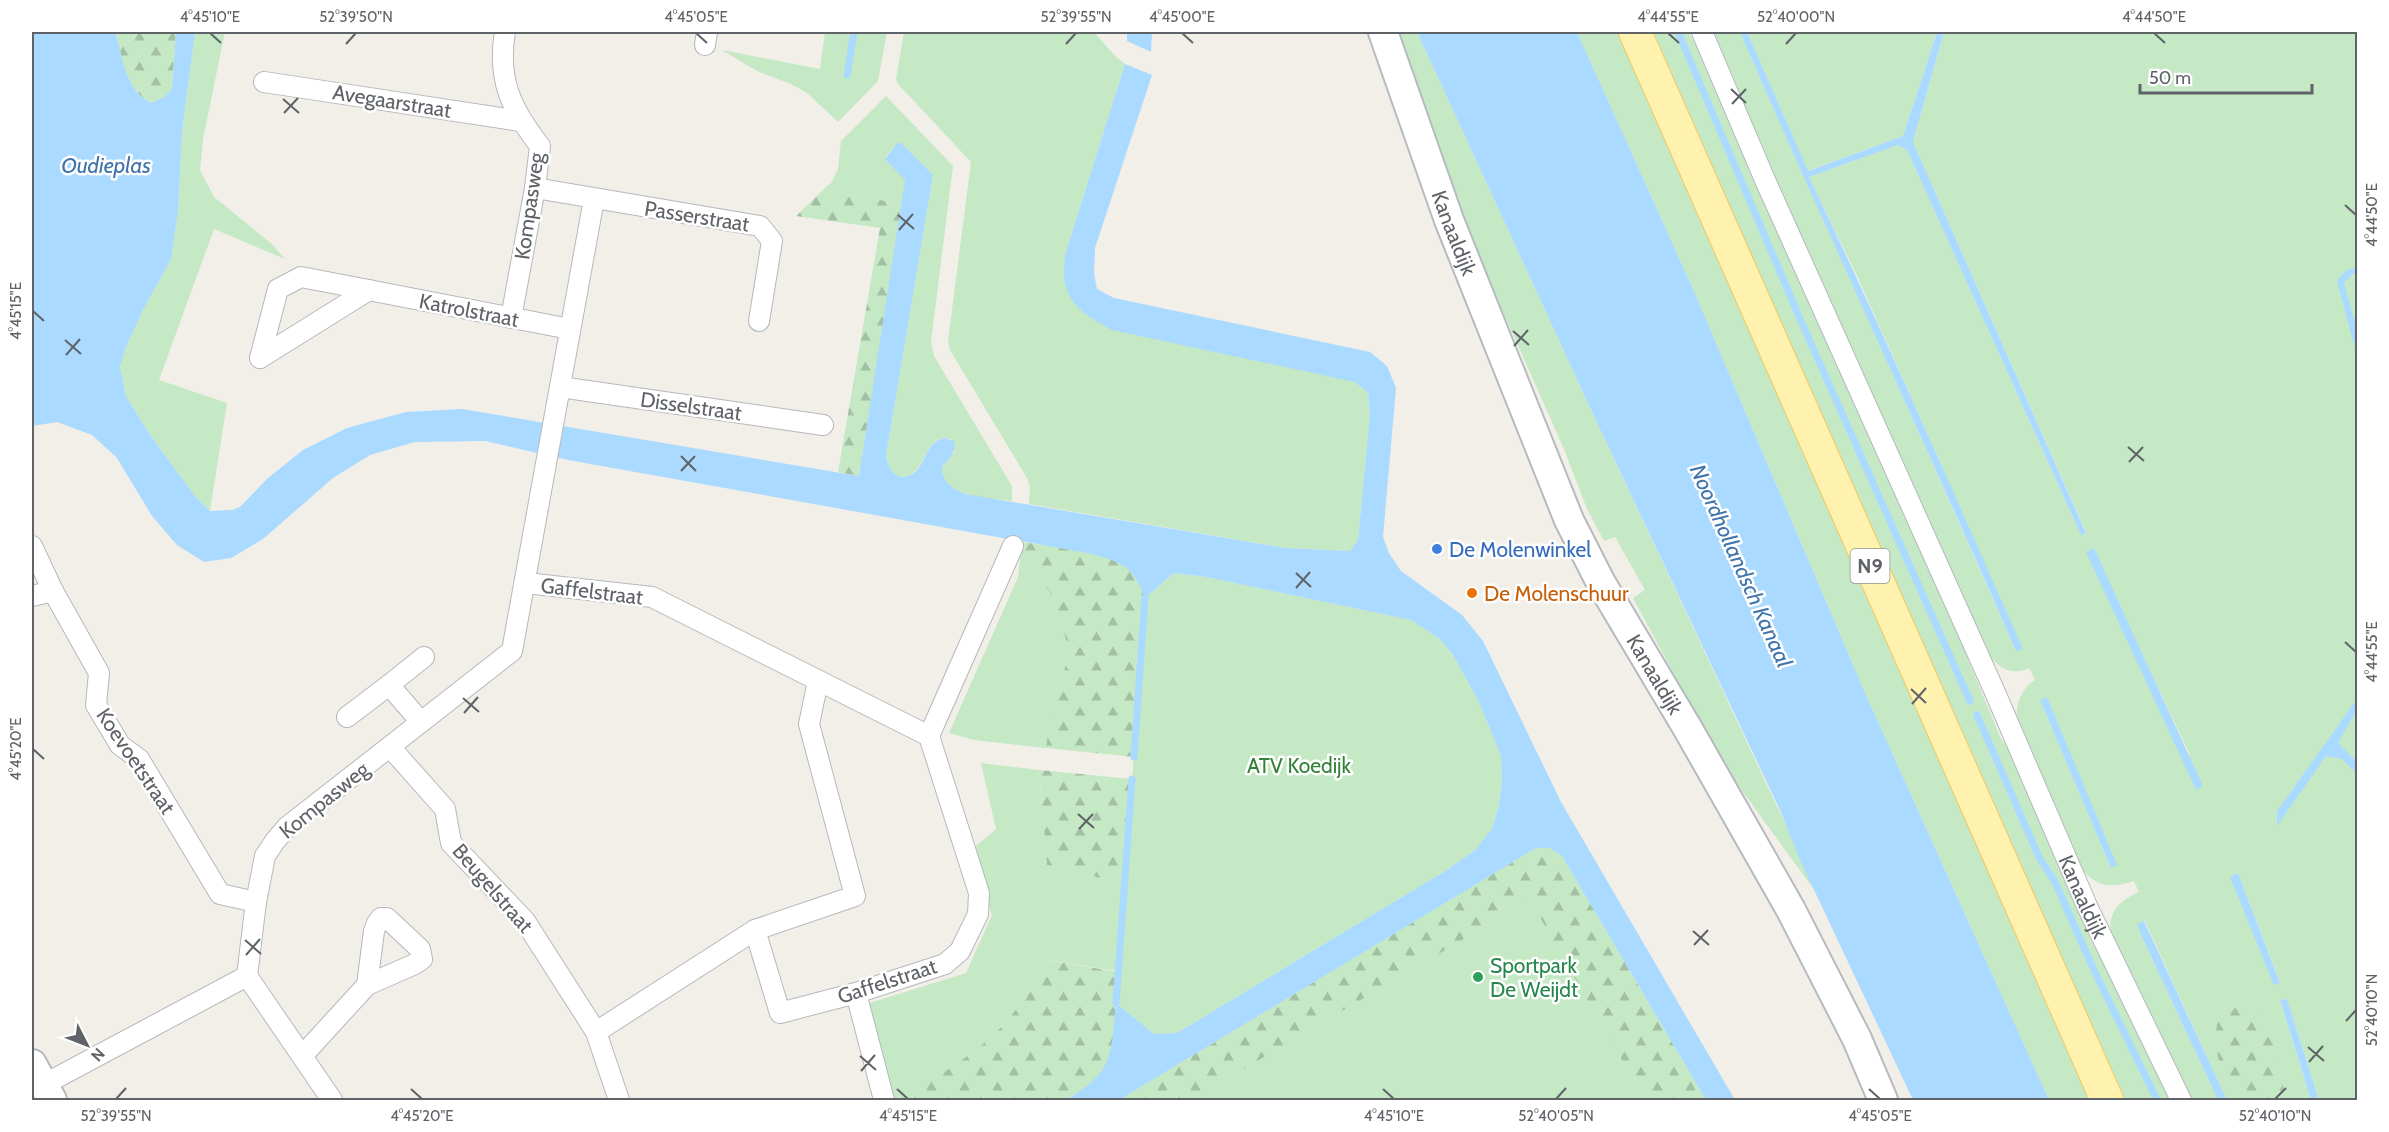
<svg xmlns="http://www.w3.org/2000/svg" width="2389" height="1132" viewBox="0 0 2389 1132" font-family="Cabin,sans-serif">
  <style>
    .green { fill: #c5e8c5; fill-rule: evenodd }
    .forest { fill: url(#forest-firs) }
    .water { fill: #aadaff }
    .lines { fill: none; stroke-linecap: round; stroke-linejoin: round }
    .stream { stroke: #aadaff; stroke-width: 7 }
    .street-casing { stroke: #b5b8bc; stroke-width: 22 }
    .secondary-casing { stroke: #b6babf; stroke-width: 32 }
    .primary-casing { stroke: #f2c960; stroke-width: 34 }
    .street { stroke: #fff; stroke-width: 20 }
    .secondary { stroke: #fff; stroke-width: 28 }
    .primary { stroke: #fff2af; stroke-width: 32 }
    .ticks { fill: none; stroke: #5f6368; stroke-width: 2 }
    .shop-dot { fill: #3f7fe0; stroke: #fff; stroke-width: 2 }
    .food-dot { fill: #e8710a; stroke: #fff; stroke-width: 2 }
    .leisure-dot { fill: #2e9e5b; stroke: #fff; stroke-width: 2 }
    .labels { text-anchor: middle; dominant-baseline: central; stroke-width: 5; stroke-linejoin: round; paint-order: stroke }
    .shield { fill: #fff; stroke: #8f9295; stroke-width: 1.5 }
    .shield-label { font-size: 20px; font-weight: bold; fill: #5f6368 }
    .street-label { font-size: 21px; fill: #5f6368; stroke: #fff }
    .shop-label { font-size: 21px; fill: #366cbe; stroke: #fff; text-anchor: start }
    .food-label { font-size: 21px; fill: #c56008; stroke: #fff; text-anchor: start }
    .park-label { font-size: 21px; fill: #348238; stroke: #fff }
    .leisure-label { font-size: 21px; fill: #27864d; stroke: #fff; text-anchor: start }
    .water-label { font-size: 22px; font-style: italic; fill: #4174aa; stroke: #fff }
    .neatline { fill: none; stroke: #5f6368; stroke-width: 2 }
    .ticks-label { font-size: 15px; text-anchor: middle; fill: #5f6368 }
  </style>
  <defs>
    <pattern id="forest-firs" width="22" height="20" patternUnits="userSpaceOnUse" patternTransform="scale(1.5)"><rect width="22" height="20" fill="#c5e8c5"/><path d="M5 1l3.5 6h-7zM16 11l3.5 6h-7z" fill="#a3c0a4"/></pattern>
  </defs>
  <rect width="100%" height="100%" fill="#f1efe8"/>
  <g class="green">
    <path d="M195,32H225L203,139L200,170L214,197L272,244L285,259L214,229L159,380L227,403L210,511L194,495L146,429L126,396L120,367L126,347L143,310L171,259L178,212L182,132Z"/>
    <path d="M825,32H887L878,81L838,122L807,93L791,84L757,71L722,50L820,69Z"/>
    <path d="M904,32H1094L1115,56L1125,64L1065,255V284L1356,382L1368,393L1370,413L1358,540L1351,551L1286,548L1029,504L1030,487L1027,478L950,350L948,341L971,162L898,84L896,79Z"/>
    <path d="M1399,32H1417L1599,427L1820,898L1722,763L1633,598L1645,590L1615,537L1604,541L1587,509L1564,449L1465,226Z"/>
    <path d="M1577,32H1620L1830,513L2093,1100H2049L1865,693L1693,289Z"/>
    <path d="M1650,32H1688L1699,50L1964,642L1967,657L2001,739L2009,749L2064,872L2066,884L2094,947L2100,955L2170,1100H2124Z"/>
    <path d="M1709,32H1740L2016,651L1939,459L1858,278L1809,177L1898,145L1907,150L2081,535L2086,532L1913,142L1944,32H2357V1100H2319L2287,999L2280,1001L2311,1100H2227L2145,921L2137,925L2141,935L2218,1100H2188L2111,934C2108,910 2120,901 2139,892L2134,881C2109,889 2094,887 2078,864L2017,724C2015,707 2020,689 2035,680L2029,668C2002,680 1989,656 1979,637ZM2093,549L2189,753L2196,789L2087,552ZM2047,697L2088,798L2111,868L2040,700ZM2238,873L2280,982L2274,984Z"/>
    <path d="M1747,32H1937L1903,136L1807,171Z"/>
    <path d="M886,96L953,166L931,342L934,356L1012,486V501C990,498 941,499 942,467L955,451L951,439C928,433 927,460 915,471C900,486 888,471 886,456L933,175L901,143H897L886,156L905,179L903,204L823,190L831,183L838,169L841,141Z"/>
    <path d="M1022,542L1021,552L1026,563L1048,589L1056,604L1066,640L1067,661L1050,719L1046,748L974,740L949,733L1018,577Z"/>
    <path d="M1174,573L1206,577L1411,620L1440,639L1453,655L1479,702L1501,756L1502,780L1499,805L1492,829L1475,850L1447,870L1177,1033L1154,1034L1116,1003L1118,971L1040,959C1023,1018 985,1046 935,1079C926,1085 915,1097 904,1100C901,1102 894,1100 890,1100L863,1005L966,973L992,915L970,851L996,829L981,763L1039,770L1047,865L1125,884L1145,598Z"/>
    <path d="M1536,848L1706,1100H1119Z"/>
  </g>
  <g class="forest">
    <path d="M115,32H176L172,89L164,97L151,103C125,90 123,57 115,32Z"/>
    <path d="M823,190L903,204L859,476L838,472L880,228L796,216Z"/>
    <path d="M1022,542C1048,546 1096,551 1118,561C1132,568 1140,585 1145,598L1134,757L1046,748L1050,719L1067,661L1066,640L1056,604L1048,589L1026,563L1021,552Z"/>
    <path d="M1039,770L1132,779L1125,884L1047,865Z"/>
    <path d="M1536,848H1550L1562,856L1706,1100H1645L1530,900L1191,1100H1119Z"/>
    <path d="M1040,959L1119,972C1117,995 1116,1055 1103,1072C1093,1084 1079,1093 1066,1100H904C962,1058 1019,1033 1040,959Z"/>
    <path d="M2251,1006C2256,1009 2262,1013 2265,1018C2279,1042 2283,1074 2284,1100H2239C2222,1071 2211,1054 2218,1019L2231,1009Z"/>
  </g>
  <g class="water">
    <path d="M32,32H115C123,57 125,90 151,103L164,97L172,89L176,32H195L182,132L178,212L171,259L143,310L126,347L120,367L126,396L146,429L194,495L210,511L232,510L240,507L268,478L303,450L347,428L406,412L462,409L859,476L905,180L885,159L897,143H901L933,175L886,456C888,471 899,485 915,472C927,461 926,441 945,438L954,441C958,451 948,459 942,467C942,482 951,488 965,494L1286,548L1350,551L1358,540L1370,413L1368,393L1355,382L1112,330C1092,319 1071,308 1065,284C1063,275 1065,264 1065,255L1125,64L1152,75L1095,248L1094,274L1097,289L1114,298L1370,352L1387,366L1396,388L1383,537L1389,553L1401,571L1462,615L1483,641L1561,802L1735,1100H1706L1562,856L1550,848H1536L1119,1100H1066C1116,1070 1110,1056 1116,1003L1154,1034L1177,1033L1447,870L1475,850L1492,829L1499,805L1502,780L1501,756L1479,702L1453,655L1440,639L1411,620L1206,577L1174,573L1145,598C1132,564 1121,562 1087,553L568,460L485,441L415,442L370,455L333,478L263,539L231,558L204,562L177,545L152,516L117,458L92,435L57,422L32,426Z"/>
    <path d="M1127,32H1152L1151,52L1127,41Z"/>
    <path d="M1417,32H1577L1693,289L1865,693L2049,1100H1913L1800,860L1779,808L1599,427Z"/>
    <path d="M1740,32H1747L1808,171L1903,136L1937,32H1944L1913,142L2086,533L2081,535L1907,150L1898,145L1809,177C1884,333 1953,491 2023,649L2016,651C1925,443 1830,239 1740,32Z"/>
    <path d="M2357,268V274H2353L2344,283L2357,330V356L2337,281L2346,270Z"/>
    <path d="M2094,548L2203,786L2196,790L2086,552Z"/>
    <path d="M2047,697L2117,865L2111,868L2040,700Z"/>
    <path d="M2357,699L2356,711L2338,743L2357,762V774L2342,759L2326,756L2277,826V811Z"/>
    <path d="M2238,873L2280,983L2274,985L2230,877Z"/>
    <path d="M2144,921L2227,1100H2218L2141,935L2137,924Z"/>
    <path d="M2287,999L2319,1100H2311L2280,1000Z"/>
  </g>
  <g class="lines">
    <g class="stream">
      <path d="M1678,32L1801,321L1970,701"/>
      <path d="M847,75L854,32"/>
      <path d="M1977,715L2039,857L2055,882L2093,968L2157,1100"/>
      <path d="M1134,757L1145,598"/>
      <path d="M1116,1003L1132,779"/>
    </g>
    <g class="street-casing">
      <g id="street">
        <path d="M505,32C497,79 511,109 540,146L535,188L511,318"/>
        <path id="s1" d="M1702,32L1765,180L1994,690L2087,906L2181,1100"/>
        <path d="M705,45L707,32"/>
        <path d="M264,82L520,121"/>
        <path d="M535,188L760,226L772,241L759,321"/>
        <path d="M260,358L278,289L301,277L570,329"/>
        <path d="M260,358L369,290"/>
        <path d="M560,387L823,425"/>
        <path d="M32,546L53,591L99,673L96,705L120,745L139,759L220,894L256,902"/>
        <path d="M526,583L652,597L929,736L979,893L978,914L960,951L945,964L856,993L780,1013L755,930"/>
        <path d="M32,596L53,591"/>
        <path d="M347,717L389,685"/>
        <path d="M421,722L389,685L424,657"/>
        <path d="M929,736L1013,546"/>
        <path d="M390,747L445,809L451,843L525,921L596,1032L619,1100"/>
        <path d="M247,976L332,1100"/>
        <path d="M856,993L884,1100"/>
        <path d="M596,1032L755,930L855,896L809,724L818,681"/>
        <path d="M303,1055L367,985L415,964L422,959L420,949L387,918H381L377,923L374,931L367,985"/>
        <path d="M43,1085L247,976L256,902L265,856L275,841L287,827L512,651L594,199"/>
      </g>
    </g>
    <g class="secondary-casing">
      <g id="secondary">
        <path id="s2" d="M1383,32L1449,220L1569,520L1601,583L1688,729L1791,910L1857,1039L1883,1100"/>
        <path d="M32,1064L52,1100"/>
      </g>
    </g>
    <g class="primary-casing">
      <path id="primary" d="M1635,32L2107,1100"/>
    </g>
    <use href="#street" class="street"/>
    <use href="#secondary" class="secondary"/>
    <use href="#primary" class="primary"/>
  </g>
  <path class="ticks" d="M210,33L221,43M696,33L707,43M1182,33L1193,43M1668,33L1679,43M2154,33L2165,43M346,44L356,33M1066,44L1076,33M1786,44L1796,33M1731,89L1746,103M283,99L299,113M1732,104L1746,89M284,113L298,98M2345,205L2356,215M898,215L914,229M899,230L913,214M33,311L44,321M1513,331L1529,345M65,340L81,354M1514,346L1528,330M66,355L80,339M2128,447L2144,461M681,456L696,471M2129,462L2143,447M681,471L695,456M1296,573L1311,587M1296,588L1310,572M2345,642L2356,652M1911,689L1926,703M463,698L479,712M1912,704L1926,688M464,713L478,697M33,749L44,759M1078,814L1094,828M1079,829L1093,814M1693,931L1709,945M245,940L261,954M1694,945L1708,930M246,955L260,939M2346,1021L2356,1010M2308,1047L2324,1061M860,1056L876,1070M2309,1062L2323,1046M861,1071L875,1055M411,1089L422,1099M897,1089L908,1099M1383,1089L1394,1099M1869,1089L1880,1099M116,1099L126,1088M1556,1099L1566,1088M2275,1099L2286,1088"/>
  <circle class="shop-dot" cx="1437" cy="549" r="6"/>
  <circle class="food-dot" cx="1472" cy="593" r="6"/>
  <circle class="leisure-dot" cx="1478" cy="977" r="6"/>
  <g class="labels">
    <rect class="shield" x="1850.5" y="549" width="39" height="34" rx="4.5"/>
    <g class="shield-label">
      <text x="1870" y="566">N9</text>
    </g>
    <g class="street-label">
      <text transform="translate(392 101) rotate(9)">Avegaarstraat</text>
      <text transform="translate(529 206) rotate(-82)">Kompasweg</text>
      <text transform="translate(697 216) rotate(9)">Passerstraat</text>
      <text stroke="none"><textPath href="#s2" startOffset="213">Kanaaldijk</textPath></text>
      <text transform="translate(469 310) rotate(11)">Katrolstraat</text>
      <text transform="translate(691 406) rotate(8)">Disselstraat</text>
      <text transform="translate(592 591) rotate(7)">Gaffelstraat</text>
      <text stroke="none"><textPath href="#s2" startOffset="699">Kanaaldijk</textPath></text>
      <text transform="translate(136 761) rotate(56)">Koevoetstraat</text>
      <text transform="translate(324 800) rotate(-39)">Kompasweg</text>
      <text transform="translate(493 888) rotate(49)">Beugelstraat</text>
      <text stroke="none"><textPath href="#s1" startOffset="945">Kanaaldijk</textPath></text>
      <text transform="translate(887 981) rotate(-18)">Gaffelstraat</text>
    </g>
    <g class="shop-label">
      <text x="1449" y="549">De Molenwinkel</text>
    </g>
    <g class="food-label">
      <text x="1484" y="593">De Molenschuur</text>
    </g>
    <g class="park-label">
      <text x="1299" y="765">ATV Koedijk</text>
    </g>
    <g class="leisure-label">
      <text x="1490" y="965">Sportpark<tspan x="1490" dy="24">De Weijdt</tspan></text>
    </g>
    <g class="water-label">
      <text x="106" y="165">Oudieplas</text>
      <text transform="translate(1741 566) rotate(66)">Noordhollandsch Kanaal</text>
    </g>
  </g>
  <rect width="2389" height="1132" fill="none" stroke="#ffffff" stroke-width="66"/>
  <g transform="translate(87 1045) rotate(132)" stroke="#ffffff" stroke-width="4.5" paint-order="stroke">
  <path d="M0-4.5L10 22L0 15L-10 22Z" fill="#5f6368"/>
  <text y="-9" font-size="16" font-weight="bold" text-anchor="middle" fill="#5f6368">N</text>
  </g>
  <path d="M2140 84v9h172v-9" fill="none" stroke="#5f6368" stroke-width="3"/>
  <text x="2149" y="84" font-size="18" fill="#5f6368" stroke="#ffffff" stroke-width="4.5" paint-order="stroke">50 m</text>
  <rect x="33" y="33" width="2323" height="1066" class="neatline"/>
  <g class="ticks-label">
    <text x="210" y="22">4°45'10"E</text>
    <text x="356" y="22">52°39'50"N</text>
    <text x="696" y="22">4°45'05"E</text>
    <text x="1076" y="22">52°39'55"N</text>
    <text x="1182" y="22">4°45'00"E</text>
    <text x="1668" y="22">4°44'55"E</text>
    <text x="1796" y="22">52°40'00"N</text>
    <text x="2154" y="22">4°44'50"E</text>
    <text transform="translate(2372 215) rotate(-90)" y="5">4°44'50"E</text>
    <text transform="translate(16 311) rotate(-90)" y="5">4°45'15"E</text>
    <text transform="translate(2372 652) rotate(-90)" y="5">4°44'55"E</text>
    <text transform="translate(16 749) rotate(-90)" y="5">4°45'20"E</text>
    <text transform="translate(2372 1010) rotate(-90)" y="5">52°40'10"N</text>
    <text x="116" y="1121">52°39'55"N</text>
    <text x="422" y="1121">4°45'20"E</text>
    <text x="908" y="1121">4°45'15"E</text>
    <text x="1394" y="1121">4°45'10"E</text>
    <text x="1556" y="1121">52°40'05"N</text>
    <text x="1880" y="1121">4°45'05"E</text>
    <text x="2275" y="1121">52°40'10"N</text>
  </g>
</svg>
